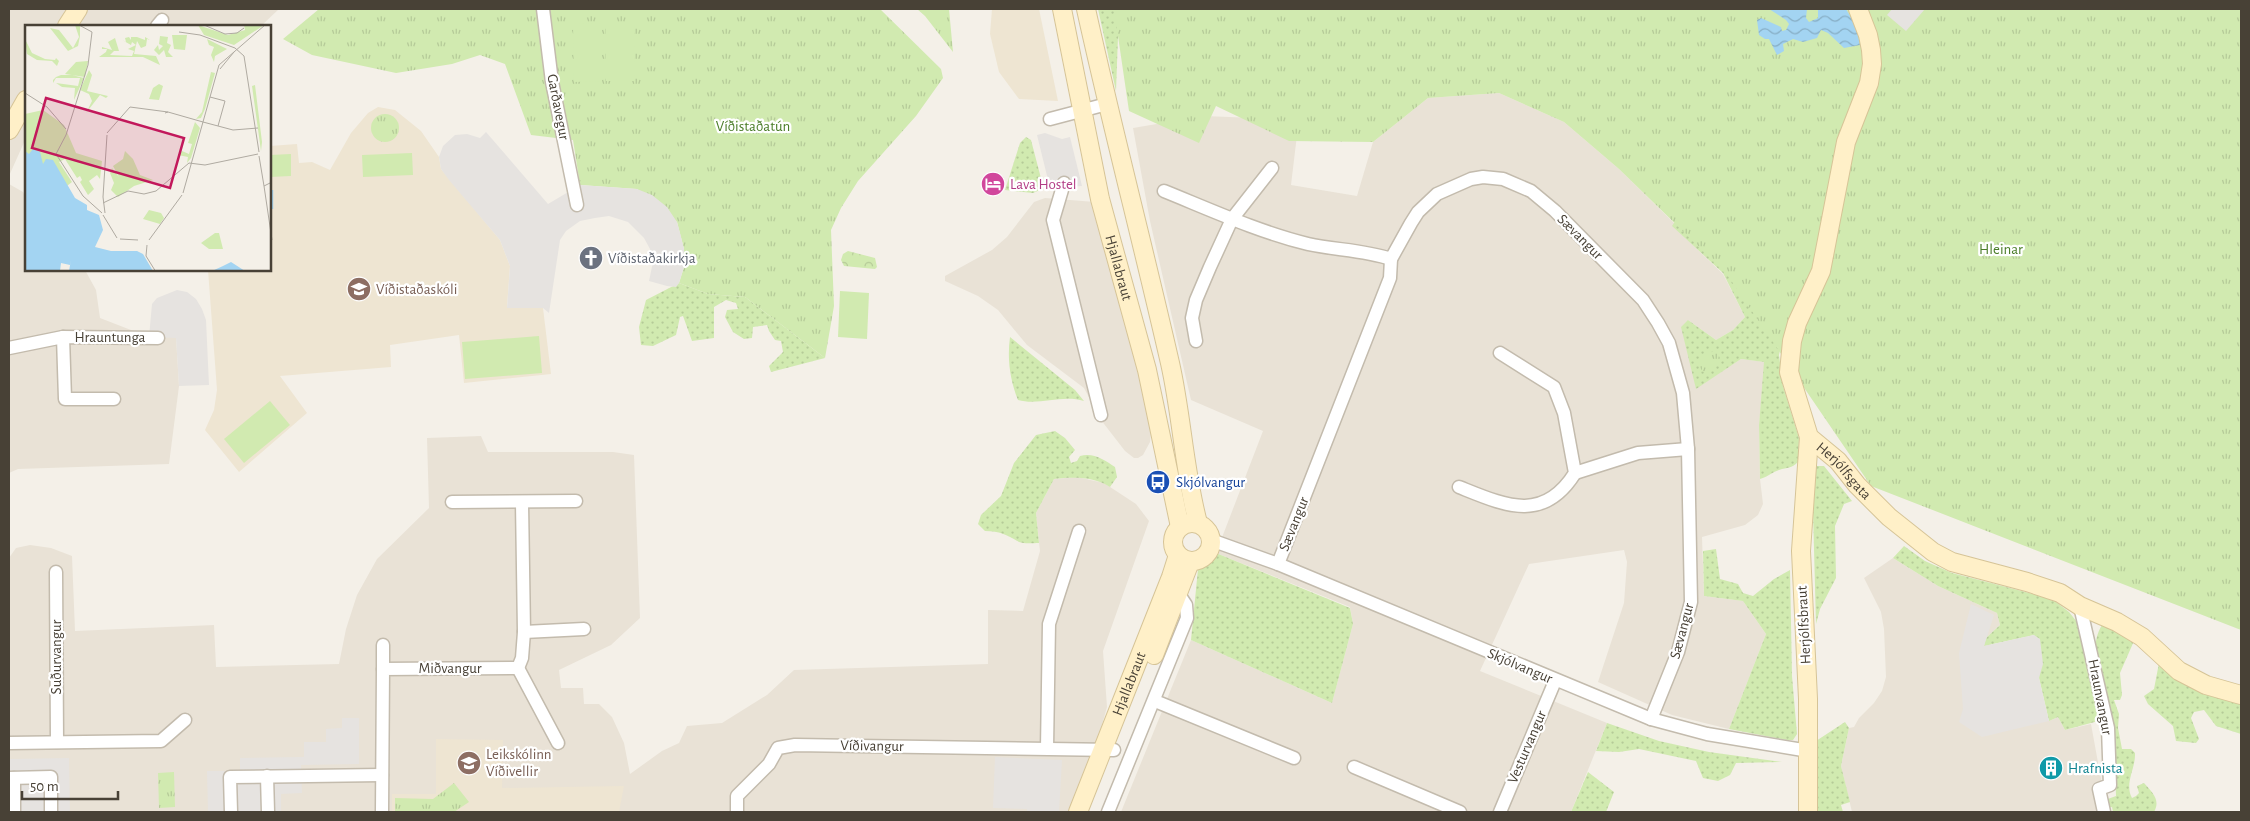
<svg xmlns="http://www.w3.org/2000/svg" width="2250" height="821" viewBox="0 0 2250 821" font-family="'Alegreya Sans',sans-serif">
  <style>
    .residential { fill: #e9e2d6 }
    .education { fill: #eee5d2 }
    .grass { fill: url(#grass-dots) }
    .forest { fill: url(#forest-crowns) }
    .park { fill: url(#park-tufts) }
    .garden { fill: #d1eab0 }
    .parking { fill: #e6e3e0 }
    .water { fill: url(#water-waves) }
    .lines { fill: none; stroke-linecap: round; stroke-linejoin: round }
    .street-casing { stroke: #c3bbad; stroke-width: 15 }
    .secondary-casing { stroke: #d6c497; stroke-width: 20 }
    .street { stroke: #fff; stroke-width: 12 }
    .secondary { stroke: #fff0c8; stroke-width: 18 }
    .labels { text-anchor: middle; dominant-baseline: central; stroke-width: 4.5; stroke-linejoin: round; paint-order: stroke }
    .street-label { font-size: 15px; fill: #484136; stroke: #fff }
    .park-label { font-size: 15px; fill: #497c27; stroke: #fff }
    .hotel-label { font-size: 15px; fill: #b23c85; stroke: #fff; text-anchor: start }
    .worship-label { font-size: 15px; fill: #5b616d; stroke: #fff; text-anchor: start }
    .education-label { font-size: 15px; fill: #785e54; stroke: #fff; text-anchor: start }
    .transit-label { font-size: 15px; fill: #164399; stroke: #fff; text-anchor: start }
    .culture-label { font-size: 15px; fill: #0d838f; stroke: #fff; text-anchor: start }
    .inset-river { fill: none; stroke: #a3d4f2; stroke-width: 2.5 }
    .inset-road { fill: none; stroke: #afaaa1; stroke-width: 1 }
    .view { fill: #c2185b; fill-opacity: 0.15; stroke: #c2185b; stroke-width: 2.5 }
    .inset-edge { fill: none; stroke: #484136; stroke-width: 2.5 }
  </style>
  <defs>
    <pattern id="grass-dots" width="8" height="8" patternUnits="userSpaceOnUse" patternTransform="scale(1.25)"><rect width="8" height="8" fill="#d1eab0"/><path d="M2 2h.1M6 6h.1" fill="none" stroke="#b5ca98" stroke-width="1.8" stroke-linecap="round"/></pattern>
    <pattern id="forest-crowns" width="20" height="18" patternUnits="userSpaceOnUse" patternTransform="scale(1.25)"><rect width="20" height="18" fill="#d1eab0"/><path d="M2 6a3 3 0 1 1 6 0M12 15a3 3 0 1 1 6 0" fill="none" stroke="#b5ca98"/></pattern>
    <pattern id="park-tufts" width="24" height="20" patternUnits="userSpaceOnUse" patternTransform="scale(1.25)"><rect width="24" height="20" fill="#d1eab0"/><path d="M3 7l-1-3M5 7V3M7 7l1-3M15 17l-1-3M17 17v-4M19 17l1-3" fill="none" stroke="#b5ca98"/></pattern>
    <pattern id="water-waves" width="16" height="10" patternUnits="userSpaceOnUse" patternTransform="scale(1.25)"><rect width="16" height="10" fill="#a3d4f2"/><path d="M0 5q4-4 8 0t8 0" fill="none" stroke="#87aec5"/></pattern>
  </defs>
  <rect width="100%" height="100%" fill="#f4f0e8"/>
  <g class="residential">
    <path d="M9,9H279L261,26H26V138L9,176Z"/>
    <path d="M1499,93L1564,122L1619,169L1674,223L1673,226L1723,274L1745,317L1733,330L1716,340L1688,320L1696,388L1741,359L1765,362L1759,425L1760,479L1763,504L1758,515L1745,525L1702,537L1704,596L1743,601L1766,634L1729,729L1672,715L1598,682L1624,603L1627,562L1624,550L1529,564L1480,671L1607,723L1571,812H1121L1191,640L1332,703L1353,624L1350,607L1216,553L1263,431L1191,400L1150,221L1133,128L1204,116L1255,118L1297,135L1291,185L1357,196L1373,142L1428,98Z"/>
    <path d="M9,184L23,192L26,198V270H85L96,290L100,318L149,337H176L179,386L169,464L18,469L9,473Z"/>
    <path d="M1045,198L1095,202L1152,424L1150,442L1143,455L1138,458H1134L1125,451L1101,420L1084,388L1027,345L998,310L978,296L945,281V276L992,250L1007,237L1034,202Z"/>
    <path d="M481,436L488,452H613L634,455L640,618L611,645L559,670L561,688H583L584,704H599L612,717L624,743L630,774L662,751L679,743L687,726L722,723L767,695L794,670L988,664V610L1023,611L1040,551L1036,513L1054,479L1077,477L1104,483L1136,504L1149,521L1103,651L1107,707L1092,760L1068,812H9V558L16,548L30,545L51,548L72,556L75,631L214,625L216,667L339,664L346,629L357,595L377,559L429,508L427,438Z"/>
    <path d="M1893,558L1938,586L1997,613L2000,625L1986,638L2049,721L2058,717L2065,730L2091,724L2107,812H1852L1841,766L1849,728L1854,727L1859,718L1874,703L1882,691L1886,677L1884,629L1881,612L1864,578Z"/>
  </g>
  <g class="education">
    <path d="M992,9H1039L1058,101L1019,99L999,72L990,34Z"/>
    <path d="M378,107L395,110L421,131L439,157L441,169L500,240L510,266L507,307L543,308L551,374L464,383L459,335L390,345L391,367L280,376L307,413L239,472L205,430L214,410L217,390L208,270H270V146L297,144L299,163L312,162L330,170L351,133L368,113Z"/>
    <path d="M436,739L503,740L502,788L624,786L619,812H392V794H436Z"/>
  </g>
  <g class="grass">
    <path d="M1098,9H1119L1116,91Z"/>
    <path d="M1026,137L1031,140L1043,186L1042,189L1033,193L1005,190L1020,143Z"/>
    <path d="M1688,218L1785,327L1779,355L1783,386L1799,438L1798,462C1791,469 1788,467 1779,470C1772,472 1768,477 1760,479L1759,425L1764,362L1741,359L1696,389L1681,327L1688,320L1716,340L1733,330L1745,317L1723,273L1672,226L1674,223Z"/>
    <path d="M679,283L708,294L745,297L825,358L771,372L769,366L783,352L781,341L775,340L769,331L767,325L753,327L752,338L744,339L733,332L725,317L727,310L738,309L736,303L726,300L714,307V338L692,341L683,316L680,317L676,335L653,346L641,345L639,327L646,300Z"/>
    <path d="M1010,337L1075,390L1084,401C1062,394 1039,406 1018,400C1010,380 1007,359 1010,337Z"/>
    <path d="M1055,431L1065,438L1075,450L1069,457L1071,463L1077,461L1080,456C1093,452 1105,460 1115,467L1117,477L1110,487C1093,476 1073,477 1054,479L1036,513L1039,543C1033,543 1024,544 1019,542C1007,535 1000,531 985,531L978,524L981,515L1001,496L1014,463L1036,435Z"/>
    <path d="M1816,466H1824L1852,501L1844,504L1835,526L1836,578L1820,609L1816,624L1812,474Z"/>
    <path d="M1904,546L1925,561L1952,573L2052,599L2069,612L2077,622L2091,687L2102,720L2065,730L2058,717L2049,721L2039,678L2034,635L1984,646L1986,638L2000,625L1997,613L1938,586L1893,558Z"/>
    <path d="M1716,549L1720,579L1738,584L1743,593L1753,596L1774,579L1790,570L1792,676L1797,734L1793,740H1787L1729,729L1766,634L1743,601L1704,596L1703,551Z"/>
    <path d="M1216,553L1350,608L1353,624L1332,703L1191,640L1198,569Z"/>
    <path d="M2102,625L2114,628L2134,641L2120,673L2122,695L2120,700H2114L2119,714L2118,728L2122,749H2131L2135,753C2136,768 2124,783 2132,798L2136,796L2139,793L2137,786L2144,783C2152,792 2161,800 2154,812H2113L2112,807L2107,808L2105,800L2116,796C2115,774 2116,751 2112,730C2106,698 2084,654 2102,625Z"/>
    <path d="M2159,663C2182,686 2210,694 2241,703V734L2216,726L2204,710L2194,712L2191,718L2199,739L2196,743L2176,741L2173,726L2148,704L2144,696L2154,689Z"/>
    <path d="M1845,722L1849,728L1841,766L1850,802L1841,805L1843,812H1817L1816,741Z"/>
    <path d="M1607,723L1659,741L1709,752L1782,762L1736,763L1730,775L1718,781L1703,778L1696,761L1639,749L1619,752L1596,751Z"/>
    <path d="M1588,772L1614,792L1606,812H1571Z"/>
  </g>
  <path class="forest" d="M848,251L875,258L877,267L875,269L844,266L841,260L843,254Z"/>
  <g class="park">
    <path d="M319,9H880L941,69L943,78L916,116L858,181L841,208L831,230L834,306L825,358L745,297L708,294L679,283L684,267V249L677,222L637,189L580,185L573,140L531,135L505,64L480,55L452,64L396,73L312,55L283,39Z"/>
    <path d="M917,9H949L953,52L925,16Z"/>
    <path d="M1114,9H2241V630L1871,486L1726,273L1619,169L1564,122L1499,93L1428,98L1373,142L1289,141L1216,106L1199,143L1129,111Z"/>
    <circle cx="385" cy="128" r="14"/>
    <path d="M1715,350L1722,361L1703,372L1696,361Z"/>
    <path d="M174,772L175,807L159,808L158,773Z"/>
    <path d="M454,783L469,802L454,812H395V798L433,799Z"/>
  </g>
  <g class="garden">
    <path d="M602,23V81L574,82L573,24Z"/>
    <path d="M606,23H634L635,81H606Z"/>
    <path d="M412,153L413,175L363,177L362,155Z"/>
    <path d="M291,154V176L270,177V155Z"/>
    <path d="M840,291L869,293L867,339L838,337Z"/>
    <path d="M539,336L542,373L465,379L462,342Z"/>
    <path d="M270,401L290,425L244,463L224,439Z"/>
  </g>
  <g class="parking">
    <path d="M1892,9H1925L1906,31L1887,15Z"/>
    <path d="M486,132L548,204L580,185L637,189L652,195L667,207L677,222L680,233L684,249V267L679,283L676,287L667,286L649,281L653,262L650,249L644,238L628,222L609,216L595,218L580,221L566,231L560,240L549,313L543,308H507L510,266L500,240L449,180L441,169L439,157L443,146L455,135L467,134L480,138Z"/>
    <path d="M1045,133L1062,139L1070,137L1082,186L1050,188L1037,135Z"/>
    <path d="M177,290L187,292L196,299L202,309L206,320L209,385L179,386L176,338L149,337L152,304L157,298Z"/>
    <path d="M1971,604L1994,615L1984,646L2034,635L2040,639L2043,664L2039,678L2049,721L1982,737L1959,722L1963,709L1959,653Z"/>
    <path d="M342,718H359V764L301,765L302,793L281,794V812H208L207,771H240V758L304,757V742H326V729L342,728Z"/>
    <path d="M995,757L1062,760L1059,812H1027V809L993,808Z"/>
    <path d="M69,758L70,812H9V759Z"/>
  </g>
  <path class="water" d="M1769,9H1807L1806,18L1809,22L1818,18V9H1846L1856,26L1860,45L1844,48L1828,33L1821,30L1817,38L1803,42L1793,39L1783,44L1784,51L1777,55L1769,39H1765L1759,35L1757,20L1761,18L1781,27L1782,31L1786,30L1789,24L1786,20Z"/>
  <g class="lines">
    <g class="street-casing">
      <g id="street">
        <path d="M543,9L552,82L577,205"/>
        <path d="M157,26L162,20"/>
        <path d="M1050,119L1107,104"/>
        <path d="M1064,183L1053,220L1101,415"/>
        <path d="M1164,191C1211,210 1259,232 1308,244C1335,250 1364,250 1391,259"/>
        <path d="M63,337L65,399H114"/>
        <path d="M1196,341L1192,318L1196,300L1210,267L1232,219L1272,168"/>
        <path d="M9,348L63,337L158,338"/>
        <path d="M1575,473L1638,453L1688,449"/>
        <path d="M1459,487C1504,505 1543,524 1575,473L1564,413L1554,387L1500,353"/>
        <path d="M452,502L576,501"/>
        <path d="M1211,540L1278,564L1651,719L1707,734L1809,751"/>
        <path d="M1278,564L1390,278L1391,259L1411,223L1418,212L1437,194L1471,179L1483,177L1503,179L1531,191L1555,211L1643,300L1658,323L1669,343L1683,393L1688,449L1691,602L1678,652L1651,719"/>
        <path d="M56,572L57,742"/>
        <path d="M2080,606L2108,728L2110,785L2099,789L2104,812"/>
        <path d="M524,632L584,629"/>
        <path d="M518,668L558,743"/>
        <path d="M383,669V645"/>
        <path d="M1155,701L1294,758"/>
        <path d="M9,743L161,741L185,720"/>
        <path d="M1047,748L1049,624L1079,531"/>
        <path d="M1354,767L1460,812"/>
        <path d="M267,776L268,812"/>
        <path d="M9,778L51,777V812"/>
        <path d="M14,778V812"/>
        <path d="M231,812L230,777L382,775"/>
        <path d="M382,812L383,669L518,668L522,658L524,632L522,503"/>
        <path d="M737,812V796L769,764L778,748L795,745L1114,750"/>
        <path d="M1108,812L1187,618L1186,605L1178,593"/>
        <path d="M1500,812L1555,681"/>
      </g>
    </g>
    <g class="secondary-casing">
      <g id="secondary">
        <path id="s1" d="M1062,9L1100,199L1147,370L1180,527"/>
        <path d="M1086,9C1112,127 1143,245 1170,363C1182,416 1184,471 1198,523"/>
        <path id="s2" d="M1858,9L1868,35L1871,50L1872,64L1869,83L1846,142L1821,271L1797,323L1792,341L1789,372L1809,437L1838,461L1857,485L1889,517L1933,552L1952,562L2027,582L2060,593L2080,606L2117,622L2142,637L2179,671L2206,685L2241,695"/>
        <path d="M67,26L78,9"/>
        <path d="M9,130L26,100"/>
        <circle cx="1192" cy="542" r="19"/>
        <path d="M1154,655L1190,562"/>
        <path id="s3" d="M1078,812L1171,577L1178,555"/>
        <path d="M1808,812V699L1801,551L1809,437"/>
      </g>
    </g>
    <use href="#street" class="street"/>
    <use href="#secondary" class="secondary"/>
  </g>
  <defs>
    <g id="hotel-disc" transform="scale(1.25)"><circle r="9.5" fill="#d1479c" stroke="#fff"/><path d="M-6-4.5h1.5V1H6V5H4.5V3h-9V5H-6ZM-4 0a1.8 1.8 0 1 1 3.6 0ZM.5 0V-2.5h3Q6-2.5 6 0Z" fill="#fff"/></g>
    <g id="church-disc" transform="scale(1.25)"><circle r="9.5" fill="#6b7280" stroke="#fff"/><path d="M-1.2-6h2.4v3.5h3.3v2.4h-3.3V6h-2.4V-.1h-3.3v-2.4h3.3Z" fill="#fff"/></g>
    <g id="school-disc" transform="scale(1.25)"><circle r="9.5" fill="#8d6e63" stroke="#fff"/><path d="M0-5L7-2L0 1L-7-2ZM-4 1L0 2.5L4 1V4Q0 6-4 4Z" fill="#fff"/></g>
    <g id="bus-disc" transform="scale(1.25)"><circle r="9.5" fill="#1a4fb4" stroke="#fff"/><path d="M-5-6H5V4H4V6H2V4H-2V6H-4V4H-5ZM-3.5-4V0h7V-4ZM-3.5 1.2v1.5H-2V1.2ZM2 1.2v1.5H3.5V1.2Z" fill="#fff"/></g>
    <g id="building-disc" transform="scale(1.25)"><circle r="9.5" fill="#0f9aa8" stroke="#fff"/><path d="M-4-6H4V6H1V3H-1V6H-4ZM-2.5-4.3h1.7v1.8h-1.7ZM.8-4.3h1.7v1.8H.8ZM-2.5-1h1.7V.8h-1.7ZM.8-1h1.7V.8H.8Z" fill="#fff"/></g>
  </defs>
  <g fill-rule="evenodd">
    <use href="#hotel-disc" x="993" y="184"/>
    <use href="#church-disc" x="591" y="258"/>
    <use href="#school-disc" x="359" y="289"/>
    <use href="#bus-disc" x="1158" y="482"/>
    <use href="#school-disc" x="469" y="763"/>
    <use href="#building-disc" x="2051" y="768"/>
  </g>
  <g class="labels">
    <g class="street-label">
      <text transform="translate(558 107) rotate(79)">Garðavegur</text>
      <text transform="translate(1580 237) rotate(45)">Sævangur</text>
      <text stroke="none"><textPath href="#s1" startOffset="265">Hjallabraut</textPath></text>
      <text x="110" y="337">Hrauntunga</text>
      <text stroke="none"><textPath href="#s2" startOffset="495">Herjólfsgata</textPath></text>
      <text transform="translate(1294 524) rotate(-68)">Sævangur</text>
      <text transform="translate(1804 625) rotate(-93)">Herjólfsbraut</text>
      <text transform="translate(1682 631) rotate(-75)">Sævangur</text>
      <text transform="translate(56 657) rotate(-90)">Suðurvangur</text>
      <text transform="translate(1520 666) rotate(23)">Skjólvangur</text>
      <text x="450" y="668">Miðvangur</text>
      <text stroke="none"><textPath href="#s3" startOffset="138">Hjallabraut</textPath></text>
      <text transform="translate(2100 697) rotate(79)">Hraunvangur</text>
      <text transform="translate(872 746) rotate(1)">Víðivangur</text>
      <text transform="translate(1527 747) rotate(-67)">Vesturvangur</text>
    </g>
    <g class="park-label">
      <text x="753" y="126">Víðistaðatún</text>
      <text x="2001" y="249">Hleinar</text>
    </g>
    <g class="hotel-label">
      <text x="1010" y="184">Lava Hostel</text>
    </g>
    <g class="worship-label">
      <text x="608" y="258">Víðistaðakirkja</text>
    </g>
    <g class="education-label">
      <text x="376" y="289">Víðistaðaskóli</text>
      <text x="486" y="754">Leikskólinn<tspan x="486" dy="17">Víðivellir</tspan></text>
    </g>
    <g class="transit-label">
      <text x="1176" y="482">Skjólvangur</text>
    </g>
    <g class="culture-label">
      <text x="2068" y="768">Hrafnista</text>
    </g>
  </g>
  <g transform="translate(25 25)">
    <rect width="246" height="246" fill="#f4f0e8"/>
    <path d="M50,0L55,1V11L53,21L43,26L25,3L34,5L48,23L54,12ZM173,0L203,10L220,5L219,0H239L209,20L179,10ZM0,14L7,28L20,34L30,35L31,33L34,36L32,41L27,36L12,35L2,29ZM182,14L202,24L190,31L189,37L186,30L189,22L184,20ZM63,36L60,52L40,49L51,37ZM64,45L67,50L62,66L83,71L81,73L75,70L61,88L67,76L64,69L55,65ZM186,47L190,48L180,84L176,93L171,94L177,87ZM36,50H47L59,53L49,75L50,63L37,62L31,58L53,61L55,53H31L28,58V55L31,52ZM134,59L138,61L134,75L124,74L128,63ZM230,60L237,117L236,126L227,61ZM170,97L175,103L166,133L162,138L163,132L153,130L157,126L164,129L167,119L163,118ZM190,208H194L198,224H184L176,218Z" fill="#d1eab0"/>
    <path d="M147,10H162L160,25L149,24ZM135,11L143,12L142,18L146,20L143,27L148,32H141L139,25L134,30L129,25L133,20L134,25L138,21L134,19ZM104,12L106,15V12H112L120,15V12L125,15L122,14L121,21L116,23L112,16L109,29L131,31L135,40L118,32H74L81,27L82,24H77V22L87,25L83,17L90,13L94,26H89L85,30L107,31L109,26L103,24L111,20L107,17L106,20L97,15L101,17L100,13Z" fill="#d1eab0"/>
    <path d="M18,85L39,100L51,128L77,136L75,154L72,150L64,156L69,164L63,170L55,157L57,155L55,151L52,153L40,134L34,137L47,157L34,167L0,140V89ZM100,126L108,134L115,150L128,155L109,161L93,172L86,165L89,158L85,148L87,143L94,152L88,141L98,134ZM124,185L136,188L139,193L135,199L118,194Z" fill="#d1eab0"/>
    <path d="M8,124L15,127L18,139L21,134L28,135L50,173L62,180V185L74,190L78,205L70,222L86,226H112L118,229L128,246H44L46,235L45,240L36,238L35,246H0V126L4,129ZM206,237L220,246H187L198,241Z" fill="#a3d4f2"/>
    <path class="inset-river" d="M247,165V184"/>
    <path class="inset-road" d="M54,0L67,7L63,40L41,110L31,129L58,171L77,188M179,0L200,9L212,8L219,3M154,7L175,10L210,23L219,31L234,127M195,44L209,27M0,68L22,82L41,104M185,72L200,76L193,101M143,87L178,97M178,97L208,105L233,103M82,108L105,82L143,87L140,88M234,131L239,161M247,157L239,161L247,215M158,168L194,40L240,0M78,178L103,166L119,169L131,166L164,138L180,140L233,129M80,188L78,172L82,110M78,190L92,213M95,214L113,215M124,215L157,170M122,220L121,231L131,247"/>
    <path class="view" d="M21,73L159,113L145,163L7,123Z"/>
    <rect width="246" height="246" class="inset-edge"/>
  </g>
  <rect width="2250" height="821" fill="none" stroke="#484136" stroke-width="20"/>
  <path d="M22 791v8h96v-8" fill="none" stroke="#484136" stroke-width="2.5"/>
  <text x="30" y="791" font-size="15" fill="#484136" stroke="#ffffff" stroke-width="4" paint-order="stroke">50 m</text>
</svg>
